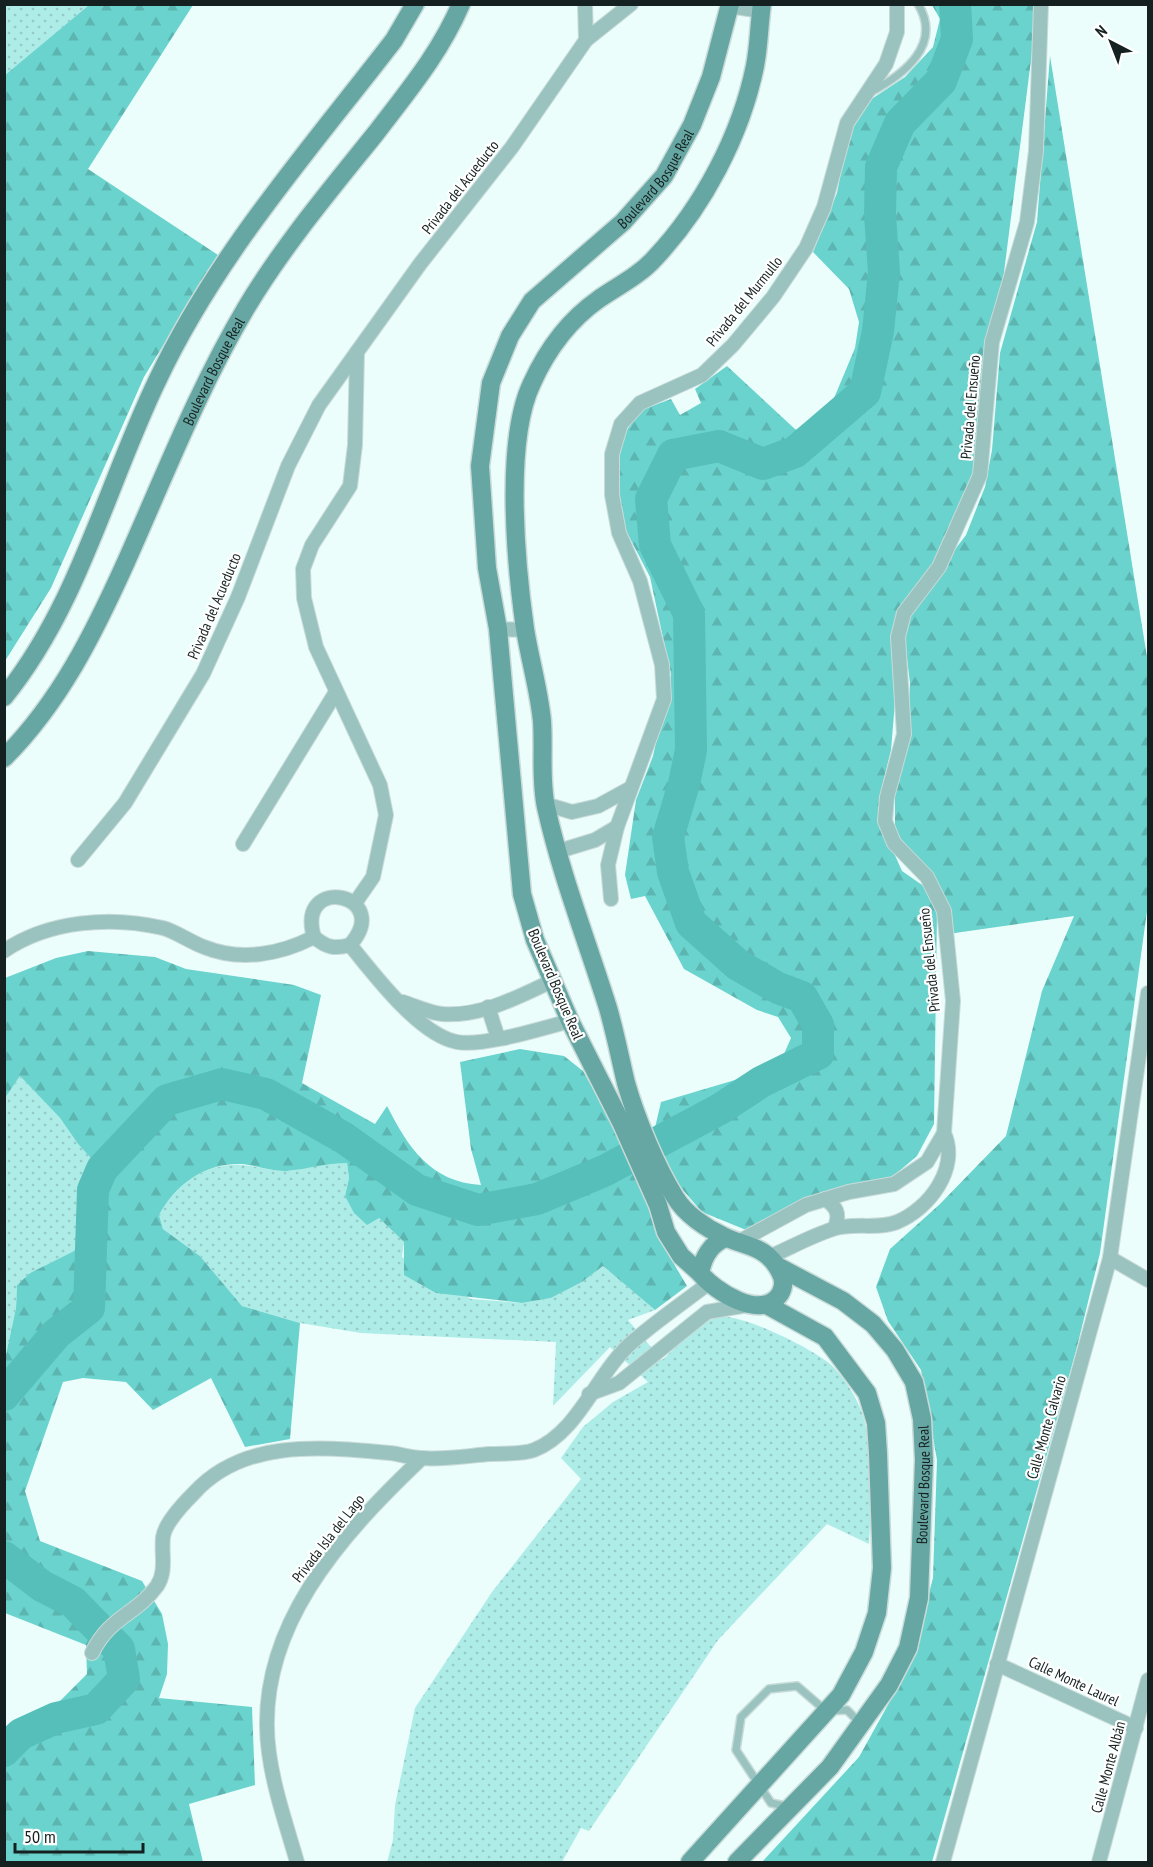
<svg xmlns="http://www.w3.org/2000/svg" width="1153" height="1867" viewBox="0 0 1153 1867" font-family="'PT Sans Narrow',sans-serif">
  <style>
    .grass { fill: url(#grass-dots) }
    .forest { fill: url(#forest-firs) }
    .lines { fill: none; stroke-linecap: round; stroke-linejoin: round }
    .river { stroke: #56bfba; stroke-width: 32 }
    .lane-casing { stroke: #c9dbd9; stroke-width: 10 }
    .street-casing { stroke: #c9dbd9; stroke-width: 16 }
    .secondary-casing { stroke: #c9dbd9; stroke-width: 21 }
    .lane { stroke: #9ac3c0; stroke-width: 7 }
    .street { stroke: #9ac3c0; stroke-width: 14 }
    .secondary { stroke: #67a7a3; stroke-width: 18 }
    .labels { text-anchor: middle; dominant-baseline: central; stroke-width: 4.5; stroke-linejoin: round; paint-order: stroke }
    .street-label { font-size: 15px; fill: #152120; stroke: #fff }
  </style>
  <defs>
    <pattern id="grass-dots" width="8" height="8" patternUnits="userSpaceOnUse" patternTransform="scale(1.5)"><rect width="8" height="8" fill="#aeece8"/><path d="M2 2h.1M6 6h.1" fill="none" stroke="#95cac7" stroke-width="1.8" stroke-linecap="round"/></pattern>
    <pattern id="forest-firs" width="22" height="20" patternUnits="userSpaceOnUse" patternTransform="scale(1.5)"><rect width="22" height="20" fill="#6bd3cd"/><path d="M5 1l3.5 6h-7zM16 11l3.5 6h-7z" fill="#5cb5b0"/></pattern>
  </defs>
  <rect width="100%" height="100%" fill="#ebfefc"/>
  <g class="grass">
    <path d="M5,5H89L5,76Z"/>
    <path d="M20,1076L60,1118L78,1144L102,1169L93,1190L86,1245L30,1273L17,1285L16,1308L5,1359V1098Z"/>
    <path d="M321,1163H347L349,1178L345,1196L379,1218L404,1242L402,1257L471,1299L522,1303L551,1298L582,1282L603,1266L655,1310L628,1320L662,1360C674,1350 700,1320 715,1317C740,1312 809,1347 829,1363C843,1375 858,1399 863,1416C875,1458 871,1502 869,1544L827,1524L718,1640L589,1831L581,1828L562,1862H387L393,1840L395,1805L415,1708L492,1592L581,1479L561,1458L583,1427L613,1402L648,1382L610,1347L553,1406L556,1342L361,1333L300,1323L242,1306L200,1256L163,1229L159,1215C176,1184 206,1162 243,1165C257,1166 271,1171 285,1171C296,1171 310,1166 321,1163Z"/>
  </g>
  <g class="forest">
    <path d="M89,5H193L88,169L218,255L144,377L51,588L5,661L4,76Z"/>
    <path d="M932,5H1038L1002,288L976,472L953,528L891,641L896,690L891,750L882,787L881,824L902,871L925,887L937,913L934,1124L917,1156L891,1178L806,1200L746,1230L702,1212L676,1182L654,1132L661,1102L735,1080L784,1054L791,1038L778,1017L757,1010L684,969L645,896L631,899L625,875L636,800L653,756L671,675L650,577L621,521L617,464L620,440L641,410L671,399L680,415L701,403L695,389L727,366L796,430L832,403L855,348L859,322L849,289L813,252L837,193L849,130L870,100L905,77L933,47L940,19Z"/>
    <path d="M1050,56L1148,663V904L1100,1253L1076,1351L932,1862H762L859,1757L909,1667L933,1578L937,1460L921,1370L888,1321L876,1287L890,1249L940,1204L1006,1136L1042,991L1074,916L948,934L895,828V787L907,737L910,683L904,634L915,602L966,535L985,487L992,450L1000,353L1037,222Z"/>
    <path d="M88,951L155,957L186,969L294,985L321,995L302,1083L375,1124L387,1106C408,1147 430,1182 481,1185L471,1149L460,1062L520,1049L564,1056L583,1071L603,1106L644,1190L664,1247L687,1286L655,1310L603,1266L582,1282L551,1298L522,1303L436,1293L404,1275V1242L379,1218L367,1225L354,1213L345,1196L349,1178L347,1163C326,1163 308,1169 287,1171C272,1172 256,1165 241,1164C205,1163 176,1184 159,1215L163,1229L200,1256L242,1306L300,1323L290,1439L245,1447L211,1378L153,1410L126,1382L83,1378L63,1382L25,1491L40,1541L142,1581L162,1614L168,1644L167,1674L159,1698L252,1707L255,1785L189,1804L203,1862H5V1765L33,1742L42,1719L87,1674L86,1645L5,1613V1359L16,1308L17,1285L30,1273L86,1245L93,1190L102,1170L78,1144L60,1118L20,1076L5,1098V978L56,958Z"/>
  </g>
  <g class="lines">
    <g class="river">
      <path d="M4,1395L56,1334L89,1308L93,1190L102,1169L167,1100L222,1084L266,1094L344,1138L417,1190L478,1210L537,1199L604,1171L720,1109L761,1082L818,1054V1025L802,997L778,988L738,965L691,923L673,872L668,837L684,784L691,750L689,614L655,545L651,499L673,455L719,446L763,464L795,452L865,392L878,331L884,272L880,215L881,167L900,123L941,81L957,39L955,4"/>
      <path d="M4,1557L42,1586L73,1602L119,1649L124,1679L96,1709L56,1718L21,1734L4,1751"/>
    </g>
    <g class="lane-casing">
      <g id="lane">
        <path d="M871,92C903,75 943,45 918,4"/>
        <path d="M790,1807L771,1803L736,1750L741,1717L769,1689L797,1686L826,1711L847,1710L860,1723"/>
      </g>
    </g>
    <g class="street-casing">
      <g id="street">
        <path d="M585,4L586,40"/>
        <path d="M729,6L761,11"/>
        <path d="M498,629L525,630"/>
        <path d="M545,804L572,812L598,806L629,789"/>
        <path d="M243,844L336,692"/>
        <path d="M559,851L595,840L617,827"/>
        <path d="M78,860L125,803L203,674L238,597L288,466L319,405L420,264L512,147L586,40L631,4"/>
        <path d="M611,899L608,865L617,827L664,699L662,665L640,581L619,533L612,495V454L621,424L640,403L702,375L733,345L773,297L806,248L824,207L847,123L886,64L897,32V4"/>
        <path d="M355,903L373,877L386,815L380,785L316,647L304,598L303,569L312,545L350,486L355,445L357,352"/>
        <path d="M314,937C295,873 395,894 350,945"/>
        <path d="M314,937C327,948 335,949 350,945"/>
        <path d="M350,945C374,974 419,1035 457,1042C484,1047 542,1028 570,1021"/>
        <path d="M4,951C49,920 112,916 163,928C177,932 190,942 204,947C241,962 281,954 314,937"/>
        <path d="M403,1002C415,1006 430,1013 442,1014C481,1017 518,997 552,981"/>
        <path d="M488,1007L498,1038"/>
        <path d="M825,1199C837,1207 840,1214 835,1227"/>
        <path d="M740,1241L806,1205L849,1192L894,1184L927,1162L944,1133L953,1001L944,911L927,877L894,843L885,821L887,797L904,734L898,637L904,613L939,567L980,475L992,342L1027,222L1036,151L1041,4"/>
        <path d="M769,1257C790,1248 811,1236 833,1229C852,1222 877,1230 897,1222C929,1209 960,1168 944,1133"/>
        <path d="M1110,1258L1148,1280"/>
        <path d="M589,1394L619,1383L707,1312L748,1305"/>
        <path d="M92,1653C110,1616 136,1615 157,1586C167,1571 161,1554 163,1537C165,1523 184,1503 194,1493C244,1438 323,1447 390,1453C400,1454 411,1458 421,1458C443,1460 467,1456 489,1454C503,1453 521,1455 534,1450C578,1433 596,1375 630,1344C655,1322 683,1303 709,1283"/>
        <path d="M997,1664L1136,1728"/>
        <path d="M297,1862C287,1827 274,1790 269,1753C252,1631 341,1535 422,1458"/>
        <path d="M943,1862L1110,1258L1148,993"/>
        <path d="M1099,1862L1148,1680"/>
      </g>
    </g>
    <g class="secondary-casing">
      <g id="secondary">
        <path d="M4,697C79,605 107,484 158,379C217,254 311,148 394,40L415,4"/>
        <path id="s1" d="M4,758C60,702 94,633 126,562C164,477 198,389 246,308C283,246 331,189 376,133C408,91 440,53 461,4"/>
        <path d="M726,1238C711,1243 703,1258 700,1273C714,1291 762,1322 780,1294C784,1287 784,1279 780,1272C767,1245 745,1247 723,1236C706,1228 685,1214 675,1197C656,1167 636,1118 626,1083C620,1058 615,1032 608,1008C587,941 561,875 546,807C540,780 544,749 542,721C539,690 530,660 525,629C516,565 504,441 532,383C547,350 569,320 599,299C618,286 640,275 655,258C703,207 741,135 755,66C759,46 759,25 762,4"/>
        <path id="s2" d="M700,1273L681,1256L666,1232L658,1205L622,1124L570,1021L535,940L522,894L498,629L487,568L480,466L491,383L510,336L532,301L623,222L664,176L692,125L711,77L730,4"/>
        <path d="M690,1862L841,1695L864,1652L877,1613L882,1568L878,1453L876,1423L867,1393L825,1337L767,1305"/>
        <path id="s3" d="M737,1862L830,1767L889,1685L908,1648L919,1598L924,1460L922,1419L914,1382L895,1350L873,1324L843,1301L777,1266"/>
      </g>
    </g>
    <use href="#lane" class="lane"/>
    <use href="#street" class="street"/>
    <use href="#secondary" class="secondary"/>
  </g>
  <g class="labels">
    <g class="street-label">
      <text stroke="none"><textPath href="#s2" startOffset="1203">Boulevard Bosque Real</textPath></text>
      <text transform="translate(460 187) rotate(-52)">Privada del Acueducto</text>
      <text transform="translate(744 301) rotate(-51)">Privada del Murmullo</text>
      <text stroke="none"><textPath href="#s1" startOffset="442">Boulevard Bosque Real</textPath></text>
      <text transform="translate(970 407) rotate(-85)">Privada del Ensueño</text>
      <text transform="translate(214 606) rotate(-67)">Privada del Acueducto</text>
      <text transform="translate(929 960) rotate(-96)">Privada del Ensueño</text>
      <text transform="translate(556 984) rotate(67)">Boulevard Bosque Real</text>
      <text transform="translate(1046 1427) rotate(-74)">Calle Monte Calvario</text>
      <text stroke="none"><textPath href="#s3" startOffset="440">Boulevard Bosque Real</textPath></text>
      <text transform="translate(328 1538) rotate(-52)">Privada Isla del Lago</text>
      <text transform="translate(1074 1681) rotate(25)">Calle Monte Laurel</text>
      <text transform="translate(1108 1767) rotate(-75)">Calle Monte Albán</text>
    </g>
  </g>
  <rect width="1153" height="1867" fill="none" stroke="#152120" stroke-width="12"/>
  <g transform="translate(1111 42) rotate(318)" stroke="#ffffff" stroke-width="4.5" paint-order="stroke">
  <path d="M0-4.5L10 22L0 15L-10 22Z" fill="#152120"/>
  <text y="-9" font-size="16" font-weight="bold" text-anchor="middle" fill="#152120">N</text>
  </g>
  <path d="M15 1843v9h128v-9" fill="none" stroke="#152120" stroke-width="3"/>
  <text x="24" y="1843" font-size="18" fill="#152120" stroke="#ffffff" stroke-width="4.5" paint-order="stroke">50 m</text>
</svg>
